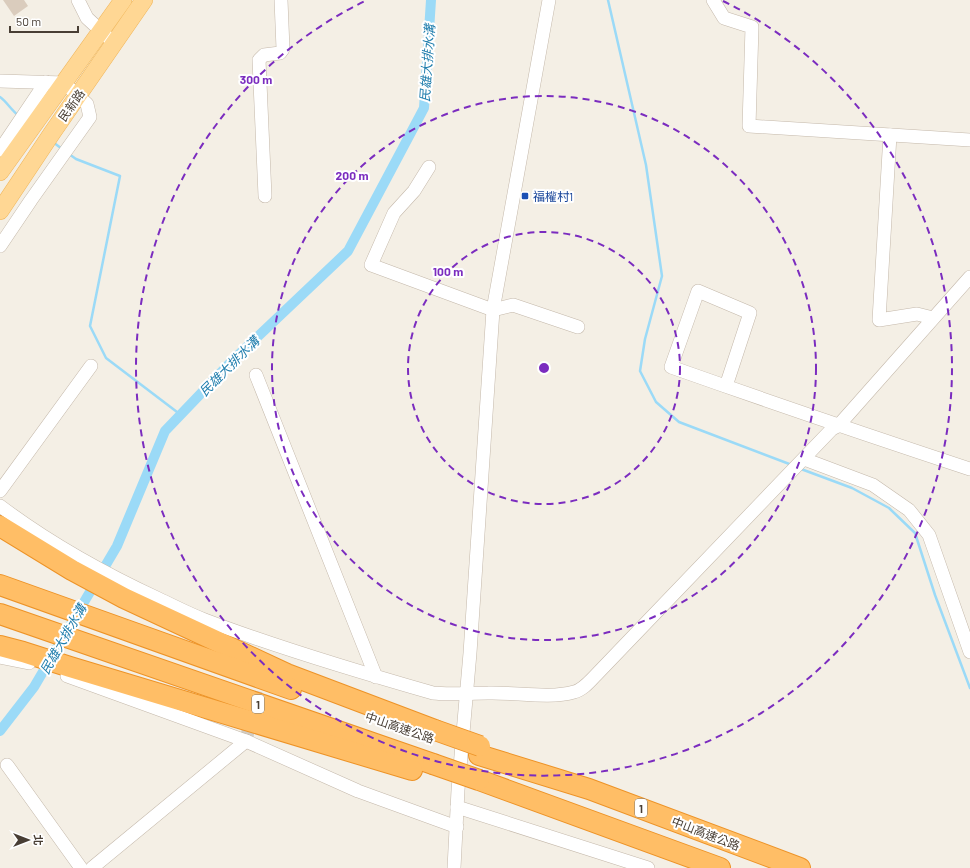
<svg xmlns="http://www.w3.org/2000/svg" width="970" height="868" viewBox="0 0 970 868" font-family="Barlow,'Noto Sans TC',sans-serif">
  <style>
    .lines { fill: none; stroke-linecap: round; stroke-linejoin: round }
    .stream { stroke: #9bdaf7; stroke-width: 2.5 }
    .canal { stroke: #9bdaf7; stroke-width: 10 }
    .building { fill: #daccbd }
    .minor-tunnel { stroke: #d2ccc2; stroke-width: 13; stroke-dasharray: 13 6; stroke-linecap: butt }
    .minor-casing { stroke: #c4b8aa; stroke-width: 14 }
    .major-casing { stroke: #f0b558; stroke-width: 18 }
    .highway-casing { stroke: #ed9327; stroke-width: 22 }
    .minor { stroke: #fff; stroke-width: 13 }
    .major { stroke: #ffd794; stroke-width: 17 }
    .highway { stroke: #ffbe66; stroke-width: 20 }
    .highway-bridge-casing { stroke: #ed9327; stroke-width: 22; stroke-linecap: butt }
    .highway-bridge { stroke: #ffbe66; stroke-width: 20 }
    .ring { fill: none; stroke: #7b2cbf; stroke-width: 2; stroke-dasharray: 7 5 }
    .transit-dot { fill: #1a4fb4; stroke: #fff; stroke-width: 1.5 }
    .labels { text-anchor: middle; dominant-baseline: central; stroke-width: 4; stroke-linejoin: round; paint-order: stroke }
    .shield { fill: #fff; stroke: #7f7871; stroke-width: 1 }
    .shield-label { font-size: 11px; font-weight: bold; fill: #483e34 }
    .street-label { font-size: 12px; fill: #483e34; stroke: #fff }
    .transit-label { font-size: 12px; fill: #164399; stroke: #fff; text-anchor: start }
    .water-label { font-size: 13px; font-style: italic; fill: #207ead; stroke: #fff }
    .centre { fill: #7b2cbf; stroke: #fff; stroke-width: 2 }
    .ring-label { font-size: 12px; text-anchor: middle; font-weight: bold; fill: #7b2cbf; stroke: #fff; stroke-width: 4; stroke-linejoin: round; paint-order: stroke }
  </style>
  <rect width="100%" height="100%" fill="#f4efe5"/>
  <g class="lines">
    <g class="stream">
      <path d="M608,0L646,165L662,276L645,339L640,371L656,402L679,422L792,465"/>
      <path d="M0,97C7,102 11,110 19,116"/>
      <path d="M53,142L62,149"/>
      <path d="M69,154L76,159L120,176L90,326L106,358L181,415"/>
      <path d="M801,469L852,488L889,508L915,533L935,595L970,688"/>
    </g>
    <path class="canal" d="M0,731L34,687L117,546L165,431L232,361L348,251L424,108L431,0"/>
  </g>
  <path class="building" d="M3,0H24L28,6L14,16Z"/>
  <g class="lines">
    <path class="minor-tunnel" d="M246,741L266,641"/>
    <g class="minor-casing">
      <g id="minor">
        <path d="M78,0L87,18L114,43"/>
        <path d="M713,0L724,18L752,27L749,126L970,140"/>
        <path d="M0,81L64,83L87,104L90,117L31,200L0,246"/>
        <path d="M890,135L879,320L917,314L933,318"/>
        <path d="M0,150L46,82"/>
        <path d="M429,167L414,191L394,213L371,265L493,310L513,305L578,327"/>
        <path d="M265,196L259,60L264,55L280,53L283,49L281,0"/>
        <path d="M256,375L376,677"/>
        <path d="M726,386L750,313L698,291L671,367C770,402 870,436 970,469"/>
        <path d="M804,459L873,485L909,510L929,535L970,652"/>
        <path d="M0,491L91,366"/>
        <path d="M0,506C49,543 103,573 159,599C174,606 189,614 205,620C279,648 356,671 433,693C451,695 469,693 488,693C514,692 550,699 574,692C583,690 590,681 596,675L832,429L838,426L970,277"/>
        <path d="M0,657L29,663"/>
        <path d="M67,676L246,741L358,791L457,827"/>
        <path d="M7,765L81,868"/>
        <path d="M457,807L648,868"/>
        <path d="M92,868L246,741"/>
        <path d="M454,868L458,790L470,653L493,310L549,0"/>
      </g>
    </g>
    <g class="major-casing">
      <g id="major">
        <path d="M0,172L123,0"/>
        <path d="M0,211L52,133L144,0"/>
      </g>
    </g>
    <g class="highway-casing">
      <g id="highway">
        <path d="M0,526L72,570L124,598L287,674L435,730"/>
        <path d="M0,585L291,689"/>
        <path d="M0,614L433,764"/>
        <path d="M0,646L23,652L70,667L412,770"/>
        <path d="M479,755L589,789L800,868"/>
        <path d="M479,780L720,868"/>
      </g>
    </g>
    <use href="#minor" class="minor"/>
    <use href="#major" class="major"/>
    <use href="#highway" class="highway"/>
    <g class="highway-bridge-casing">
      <g id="highway-bridge">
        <path d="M435,730L480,746"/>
        <path d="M433,764L479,780"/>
      </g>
    </g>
    <use href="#highway-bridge" class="highway-bridge"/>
  </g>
  <g class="ring">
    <circle cx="544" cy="368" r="136"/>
    <circle cx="544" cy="368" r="272"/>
    <path d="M723 1A408 408 0 1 1 365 1"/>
  </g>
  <rect class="transit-dot" x="521" y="192" width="8" height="8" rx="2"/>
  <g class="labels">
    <g class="shield">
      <rect x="252" y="695" width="12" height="18" rx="3"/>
      <rect x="635" y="799" width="12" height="18" rx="3"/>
    </g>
    <g class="shield-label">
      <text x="258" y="704">1</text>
      <text x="641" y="808">1</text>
    </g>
    <g class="street-label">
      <text transform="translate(71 105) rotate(-55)">民新路</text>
      <text transform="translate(400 727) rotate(19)">中山高速公路</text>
      <text transform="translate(706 833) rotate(21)">中山高速公路</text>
    </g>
    <g class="transit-label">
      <text x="533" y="196">福權村1</text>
    </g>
    <g class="water-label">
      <text transform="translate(427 63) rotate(-86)">民雄大排水溝</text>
      <text transform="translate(229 366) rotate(-45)">民雄大排水溝</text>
      <text transform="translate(63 639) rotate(-60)">民雄大排水溝</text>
    </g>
  </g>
  <circle cx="544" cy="368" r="6" class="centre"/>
  <g class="ring-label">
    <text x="256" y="84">300 m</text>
    <text x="352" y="180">200 m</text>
    <text x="448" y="276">100 m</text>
  </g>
  <g transform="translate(28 840) rotate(90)" stroke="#ffffff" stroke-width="3" paint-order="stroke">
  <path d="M0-3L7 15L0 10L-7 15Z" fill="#483e34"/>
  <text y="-6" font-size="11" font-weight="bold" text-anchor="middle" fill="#483e34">北</text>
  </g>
  <path d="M10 26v6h68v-6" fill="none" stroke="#483e34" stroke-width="2"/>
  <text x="16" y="26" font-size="12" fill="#483e34" stroke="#ffffff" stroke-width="3" paint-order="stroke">50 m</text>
</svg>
